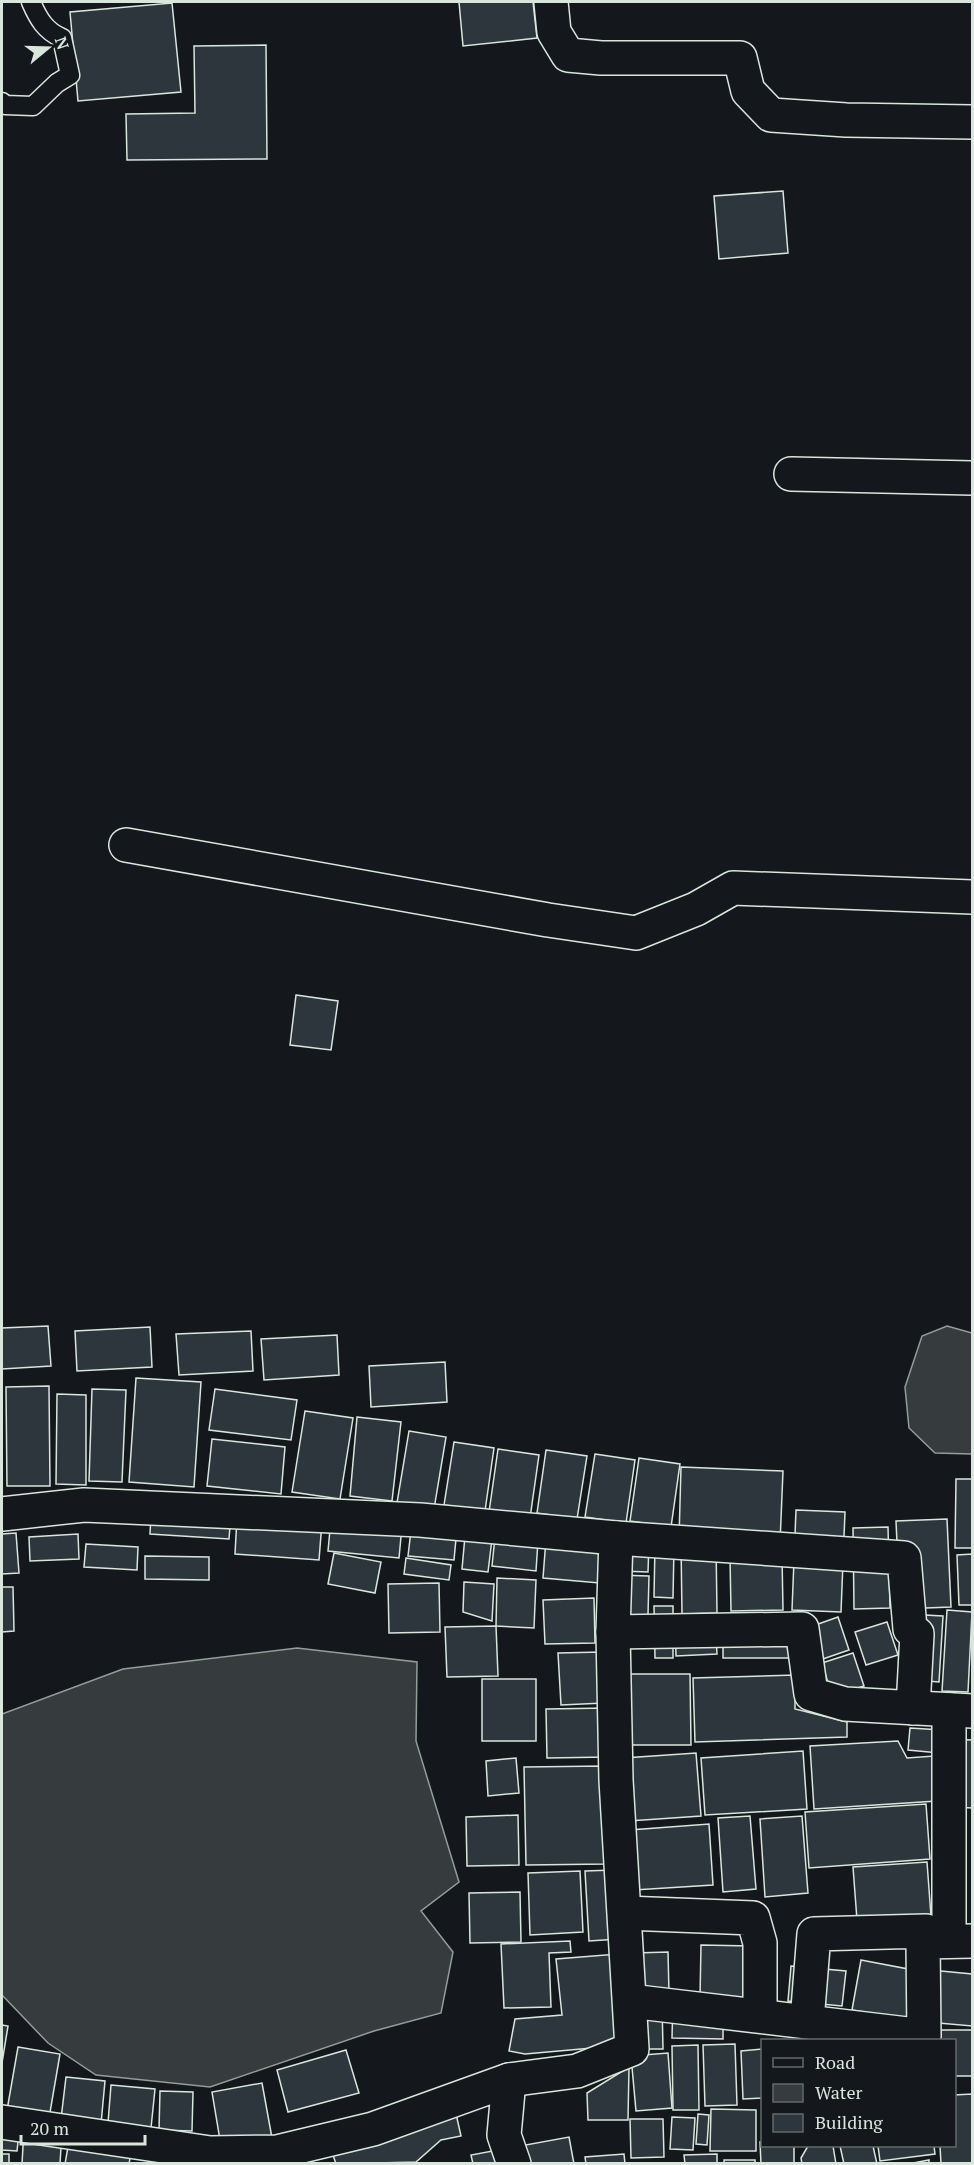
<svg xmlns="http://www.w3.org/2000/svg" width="974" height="2165" viewBox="0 0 974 2165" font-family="'PT Serif',serif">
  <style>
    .water { fill: #363b3e; stroke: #939e99; stroke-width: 1.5 }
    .building { fill: #2c363c; stroke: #d8e6dc; stroke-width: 1.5 }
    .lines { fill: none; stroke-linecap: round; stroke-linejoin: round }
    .lane-casing { stroke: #d8e6dc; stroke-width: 21 }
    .street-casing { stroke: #d8e6dc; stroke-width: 36 }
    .lane { stroke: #14181c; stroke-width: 18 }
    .street { stroke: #14181c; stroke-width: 33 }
  </style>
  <rect width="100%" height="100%" fill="#14181c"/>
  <g class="water">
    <path d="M947,1326L972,1333V1454L935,1453L909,1428L905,1387L922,1336Z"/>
    <path d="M297,1648L417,1662L416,1741L459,1882L421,1911L453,1952L441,2013L374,2031L210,2087L96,2075L48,2043L2,1995V1714L123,1669Z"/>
  </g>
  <g class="building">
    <path d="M459,2H533L537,38L463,46Z"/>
    <path d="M172,3L181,92L78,101L70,12Z"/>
    <path d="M266,45L267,159L127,160L126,114L195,113L194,46Z"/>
    <path d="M783,191L788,253L719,259L714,196Z"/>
    <path d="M296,995L338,1001L331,1050L290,1045Z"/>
    <path d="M48,1326L51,1366L2,1369V1328Z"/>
    <path d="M150,1327L152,1367L77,1371L75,1331Z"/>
    <path d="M251,1331L253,1371L179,1375L176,1334Z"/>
    <path d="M337,1335L339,1375L264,1380L261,1339Z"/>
    <path d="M445,1362L447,1402L371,1407L369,1366Z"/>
    <path d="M136,1378L201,1382L194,1487L129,1482Z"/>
    <path d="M49,1386L50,1486H7L6,1387Z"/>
    <path d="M92,1389L126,1390L122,1482L89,1481Z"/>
    <path d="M215,1389L297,1400L291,1440L209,1430Z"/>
    <path d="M57,1394L86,1395V1485L56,1484Z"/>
    <path d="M305,1411L353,1418L340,1499L292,1492Z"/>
    <path d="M357,1417L401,1422L392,1501L350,1496Z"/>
    <path d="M409,1431L446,1437L434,1509L397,1503Z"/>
    <path d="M212,1439L285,1447L281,1494L207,1486Z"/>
    <path d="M454,1442L494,1448L485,1511L444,1505Z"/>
    <path d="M498,1449L539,1455L530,1518L489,1512Z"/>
    <path d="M546,1450L587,1456L577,1519L537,1513Z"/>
    <path d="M595,1454L635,1460L626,1523L585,1517Z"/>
    <path d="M639,1458L680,1464L671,1527L630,1521Z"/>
    <path d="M681,1467L783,1471L780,1543L679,1539Z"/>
    <path d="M956,1479H972V1548H955Z"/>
    <path d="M152,1495L232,1501L229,1539L150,1534Z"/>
    <path d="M796,1510L845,1512L841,1612L792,1610Z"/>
    <path d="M237,1517L322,1522L319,1560L235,1554Z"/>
    <path d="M331,1519L402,1526L399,1558L328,1551Z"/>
    <path d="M947,1519L951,1607L900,1609L896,1521Z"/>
    <path d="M412,1522L457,1528L454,1560L408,1556Z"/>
    <path d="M888,1527L890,1608L854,1609L853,1528Z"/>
    <path d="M16,1533L19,1573L2,1574V1534Z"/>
    <path d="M78,1534L79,1559L30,1561L29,1537Z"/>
    <path d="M465,1536L492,1539L488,1572L462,1569Z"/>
    <path d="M495,1537L538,1541L536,1571L492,1566Z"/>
    <path d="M546,1539L614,1545L611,1584L543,1578Z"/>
    <path d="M620,1541L649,1543L648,1572L620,1571Z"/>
    <path d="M86,1544L138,1547L137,1570L84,1567Z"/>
    <path d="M681,1544H716L717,1613L682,1614Z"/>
    <path d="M655,1545L674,1547L673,1598L654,1597Z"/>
    <path d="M334,1553L381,1562L375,1593L328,1584Z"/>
    <path d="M972,1554V1605H959L957,1555Z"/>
    <path d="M145,1556L209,1557V1580L145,1579Z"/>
    <path d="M782,1556L783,1610L731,1611L730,1557Z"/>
    <path d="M406,1558L451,1565L449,1580L404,1574Z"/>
    <path d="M616,1575L649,1576L648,1615H616Z"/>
    <path d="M497,1578L536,1580L534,1628L496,1626Z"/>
    <path d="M464,1582L494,1584L492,1621L463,1612Z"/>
    <path d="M439,1583L440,1632L389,1633L388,1584Z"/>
    <path d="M2,1587H13L14,1631L2,1632Z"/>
    <path d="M594,1598L595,1643L545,1644L543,1600Z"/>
    <path d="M654,1606H673V1658H655Z"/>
    <path d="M947,1610L972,1612L968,1692L942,1691Z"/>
    <path d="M905,1614L943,1616L939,1682L902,1679Z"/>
    <path d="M838,1617L849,1650L817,1661L807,1628Z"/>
    <path d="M715,1620L717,1654L676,1656L675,1622Z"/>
    <rect x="723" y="1622" width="70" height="36"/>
    <path d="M887,1622L898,1655L866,1665L855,1632Z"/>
    <path d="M496,1626L498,1676L447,1677L445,1627Z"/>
    <path d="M602,1652L604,1703L561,1705L558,1653Z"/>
    <path d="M853,1653L864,1686L832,1696L822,1663Z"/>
    <path d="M626,1674H690L691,1745H627Z"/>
    <path d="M795,1675V1709L847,1722V1737L695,1742L693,1678Z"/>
    <rect x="482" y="1679" width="54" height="62"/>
    <path d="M607,1708L608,1757L547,1758L546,1709Z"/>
    <path d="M910,1728L942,1730L939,1753L908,1750Z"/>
    <path d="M942,1739L972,1740V1808L939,1806Z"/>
    <path d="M898,1741L907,1758L934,1756L937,1801L814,1809L810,1746Z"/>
    <path d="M803,1751L807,1809L705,1815L701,1758Z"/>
    <path d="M696,1753L701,1816L629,1821L624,1758Z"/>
    <path d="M516,1758L519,1793L488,1796L486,1761Z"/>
    <path d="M605,1766L607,1864L526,1865L524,1767Z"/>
    <path d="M926,1804L930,1859L809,1868L805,1812Z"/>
    <path d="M518,1815L519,1865L467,1866L466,1817Z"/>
    <path d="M750,1816L756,1889L723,1892L718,1818Z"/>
    <path d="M802,1816L808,1893L765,1897L760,1819Z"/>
    <path d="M709,1824L713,1885L634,1890L630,1830Z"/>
    <path d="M927,1862L931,1916L857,1920L853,1867Z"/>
    <path d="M614,1870L619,1939L589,1941L585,1871Z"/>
    <path d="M580,1871L583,1932L530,1935L528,1873Z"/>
    <path d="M520,1892L521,1942L470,1943L469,1893Z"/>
    <path d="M570,1941L571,1952L549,1953L551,2007L504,2008L501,1944Z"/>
    <path d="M701,1945L751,1946L749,2000L700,1998Z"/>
    <path d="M668,1952L669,1994L636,1995L635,1953Z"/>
    <path d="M618,1954L626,2045L525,2054L509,2051L515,2019L562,2015L556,1959Z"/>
    <path d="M861,1960L908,1969L912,2020L852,2010Z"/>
    <path d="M791,1966L846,1971L842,2006L788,2001Z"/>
    <path d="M920,1969L972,1974V2026L916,2021Z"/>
    <path d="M673,1999L723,2001V2039L672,2038Z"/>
    <path d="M639,2002H662L663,2049H640Z"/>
    <path d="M2,2025L8,2026L2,2063Z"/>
    <path d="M923,2030H972V2076H954V2040H922Z"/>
    <path d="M735,2044L737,2105L705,2106L703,2045Z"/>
    <path d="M698,2045L699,2110H673L672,2046Z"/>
    <path d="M18,2047L60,2054L48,2124L6,2116Z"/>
    <path d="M762,2049V2098L743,2099L741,2051Z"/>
    <path d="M346,2050L359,2093L288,2112L277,2070Z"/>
    <path d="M668,2053L672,2108L636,2111L631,2056Z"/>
    <path d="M629,2067L628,2120H588L587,2093Z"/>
    <path d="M66,2077L105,2081L101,2124L61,2119Z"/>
    <path d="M262,2083L274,2149L223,2158L212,2092Z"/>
    <path d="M111,2085L155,2089L151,2128L108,2123Z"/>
    <path d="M160,2091L193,2092L192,2131L159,2130Z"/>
    <path d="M972,2094V2164H941L940,2146H954V2095Z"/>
    <path d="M452,2096L461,2136L441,2140L416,2162L336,2164L323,2125Z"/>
    <path d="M711,2109L756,2110V2151H710Z"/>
    <path d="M698,2114L709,2115L707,2145L696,2144Z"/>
    <path d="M672,2117L695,2118L693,2150L670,2149Z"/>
    <path d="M630,2119H663L664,2157L631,2158Z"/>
    <path d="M2,2122L20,2124L17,2151L2,2150Z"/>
    <path d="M24,2128L62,2130L60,2164H22Z"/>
    <path d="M70,2135L132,2146L129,2164H65Z"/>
    <path d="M569,2137L574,2164H473L471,2155Z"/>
    <path d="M760,2142H762V2146H794V2164H761Z"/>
    <path d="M808,2146H833L836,2164H802L801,2158Z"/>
    <path d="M840,2146H873L877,2164H844Z"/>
    <path d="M878,2146H934L935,2154L880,2161Z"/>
    <rect x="2" y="2154" width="7" height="10"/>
    <path d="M624,2154L625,2164H586L585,2157Z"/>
    <path d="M717,2154V2164H685L684,2155Z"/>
    <rect x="724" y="2160" width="31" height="4"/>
    <path d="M929,2160V2164H908Z"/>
  </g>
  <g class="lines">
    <g class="lane-casing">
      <path id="lane" d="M2,102L5,105L33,106L57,83L70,75L62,38C45,31 38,18 31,2"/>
    </g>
    <g class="street-casing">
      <g id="street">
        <path d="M551,2L554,32L568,55L601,58H740L748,91L771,115L846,120L972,122"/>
        <path d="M791,474L972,478"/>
        <path d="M126,845L548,920L636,933L696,909L733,888L972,897"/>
        <path d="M2,1514L84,1505L420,1520L616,1538L613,1632L616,1780L632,2049L577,2071L509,2080"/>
        <path d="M616,1538L904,1558L910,1629L917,1634L913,1708"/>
        <path d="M613,1632L802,1629L811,1694L845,1704L972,1711"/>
        <path d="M949,1710V1941"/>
        <path d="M625,1913L753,1918L760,1943V2015"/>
        <path d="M630,2001L924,2036L923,1942L972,1941"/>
        <path d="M807,2021L814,1934L926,1931L923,1942"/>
        <path d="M2,2122L210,2153L277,2152L373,2129L509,2080L504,2135L514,2164"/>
      </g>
    </g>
    <use href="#lane" class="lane"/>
    <use href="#street" class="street"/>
  </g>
  <rect width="974" height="2165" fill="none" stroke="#d8e6dc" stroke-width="6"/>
  <rect x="761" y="2039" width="195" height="108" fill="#14181c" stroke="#626a69" stroke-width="1.5"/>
  <rect x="773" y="2058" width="30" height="9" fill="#14181c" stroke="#626a69" stroke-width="1.5"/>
  <text x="815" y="2069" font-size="18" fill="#d8e6dc">Road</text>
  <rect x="773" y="2084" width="30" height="18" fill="#363b3e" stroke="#626a69" stroke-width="1.5"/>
  <text x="815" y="2099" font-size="18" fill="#d8e6dc">Water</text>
  <rect x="773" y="2114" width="30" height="18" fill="#2c363c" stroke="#626a69" stroke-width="1.5"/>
  <text x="815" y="2129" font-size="18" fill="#d8e6dc">Building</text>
  <g transform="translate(48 48) rotate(71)" stroke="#14181c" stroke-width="4.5" paint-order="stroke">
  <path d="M0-4.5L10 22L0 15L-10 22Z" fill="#d8e6dc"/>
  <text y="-9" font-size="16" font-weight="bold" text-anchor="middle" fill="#d8e6dc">N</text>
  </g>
  <path d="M21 2135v9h124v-9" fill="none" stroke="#d8e6dc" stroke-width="3"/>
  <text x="30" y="2135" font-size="18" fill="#d8e6dc" stroke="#14181c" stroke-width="4.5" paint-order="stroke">20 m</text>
</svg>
